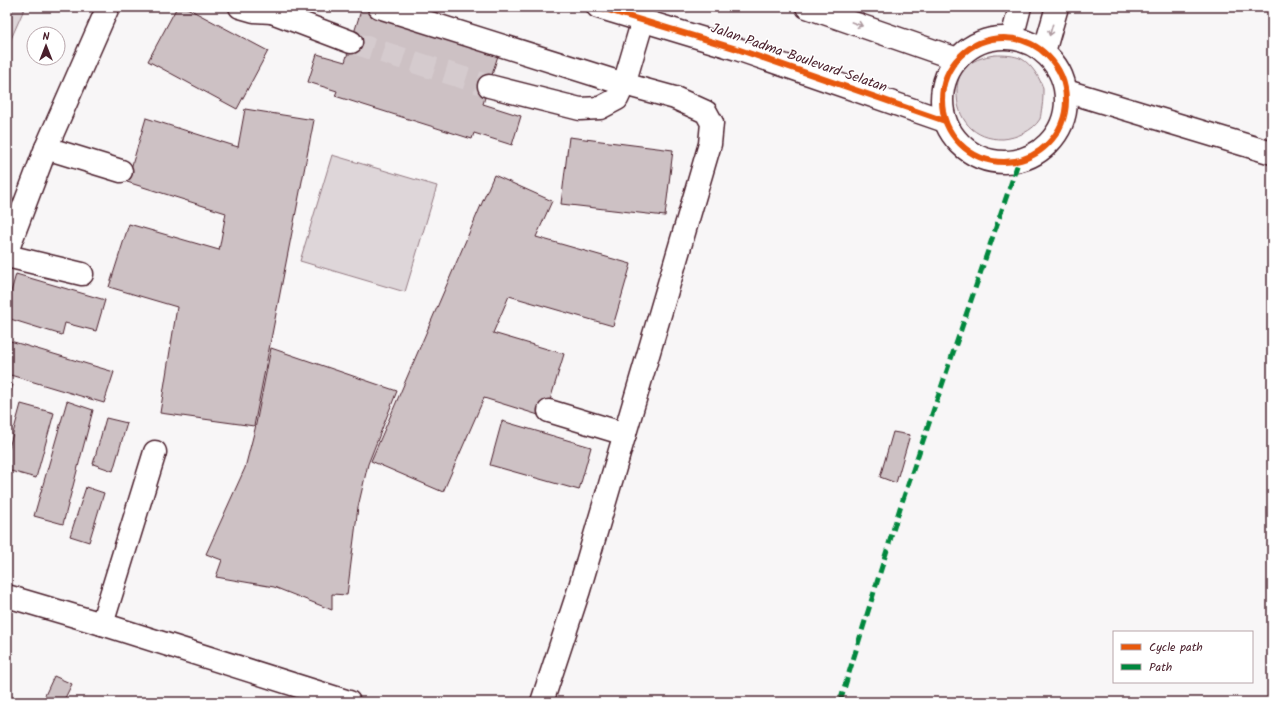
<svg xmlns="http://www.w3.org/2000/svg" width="1279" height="709" viewBox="0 0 1279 709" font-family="Kalam,sans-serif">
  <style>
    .green { fill: #ded6d9; stroke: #947a82 }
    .building { fill: #cdc1c4; stroke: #4a1f2b }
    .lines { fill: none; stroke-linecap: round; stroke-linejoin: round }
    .minor-tunnel { stroke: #d5cbce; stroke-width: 22; stroke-dasharray: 22 11; stroke-linecap: butt }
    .minor-casing { stroke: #4a1f2b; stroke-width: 25 }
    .minor { stroke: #fff; stroke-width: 22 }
    .quiet { stroke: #00873e; stroke-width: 5; stroke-dasharray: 10 5; stroke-linecap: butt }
    .cycleway-casing { stroke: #fff; stroke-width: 8 }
    .cycleway { stroke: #e8590c; stroke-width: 6 }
    .oneway { stroke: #ae9aa0 }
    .labels { text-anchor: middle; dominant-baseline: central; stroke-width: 3; stroke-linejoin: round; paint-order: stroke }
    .street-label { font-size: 14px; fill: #4a1f2b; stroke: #fff }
  </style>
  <rect width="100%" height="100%" fill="#f8f6f7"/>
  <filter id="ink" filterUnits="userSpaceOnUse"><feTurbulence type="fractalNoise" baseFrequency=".025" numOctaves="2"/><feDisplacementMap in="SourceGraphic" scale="8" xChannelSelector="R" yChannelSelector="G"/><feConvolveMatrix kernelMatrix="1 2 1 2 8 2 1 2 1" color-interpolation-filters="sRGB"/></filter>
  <g filter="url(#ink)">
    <g class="green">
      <path d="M7,7H25L7,48Z"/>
      <path d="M995,55C1004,55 1014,55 1022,59C1031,64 1041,79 1043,89C1043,95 1043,101 1042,107C1041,111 1041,116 1040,119C1033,131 1016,138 1003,139C974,140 956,119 957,91C957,84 959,75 963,70C969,61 985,56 995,55Z"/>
      <path d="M332,155L437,186L405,292L300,261Z"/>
    </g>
    <g class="building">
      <path d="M177,7H185L268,51L237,109L148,61Z"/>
      <path d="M362,7L500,49L483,104L521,116L512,145L474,133L472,139L335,96L337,91L308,82L317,54L345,62Z"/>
      <path d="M245,109L314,120L254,426L160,413L177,307L109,287L129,224L219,250L226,213L127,182L146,118L238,147Z"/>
      <path d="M569,137L673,150L665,216L561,204Z"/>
      <path d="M494,175L552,201L536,237L631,264L613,326L509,296L493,333L564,354L545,417L484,398L443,492L371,461Z"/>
      <path d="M16,274L105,300L96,331L65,323L62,335L7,318V306Z"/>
      <path d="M7,340L114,372L104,403L7,374Z"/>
      <path d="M271,348L397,391L368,464L358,507L347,595L332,594V610L274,587L216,577L222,560L206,554L245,468L255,429Z"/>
      <path d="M7,383L13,385L7,404Z"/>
      <path d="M67,401L93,410L63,524L34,516Z"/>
      <path d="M21,404L54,413L36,478L7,470V455Z"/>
      <path d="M106,418L127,423L113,471L93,464Z"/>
      <path d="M502,421L591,447L579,490L490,465Z"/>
      <path d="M893,432L910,435L896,483L880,477Z"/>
      <path d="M86,487L104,493L89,542L70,536Z"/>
      <path d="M54,676L72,684L63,702H42Z"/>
    </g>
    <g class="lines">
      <path class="minor-tunnel" d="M351,42L489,86"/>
      <g class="minor-casing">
        <g id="minor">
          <path d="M240,7L254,11L272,12"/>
          <path d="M269,7L272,12L351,42"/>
          <path d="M379,7L624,84L675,98L706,112L712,123L710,144L579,590L542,702"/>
          <path d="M598,7L737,49L945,121"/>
          <path d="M807,7L957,59"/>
          <path d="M1012,38L1020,7"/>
          <circle cx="1004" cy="100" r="62"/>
          <path d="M1044,52L1057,7"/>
          <path d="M489,86L580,109L600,108L617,99L624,84L643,20"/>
          <path d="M1066,91L1272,153"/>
          <path d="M46,148L121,171"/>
          <path d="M7,251L46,148L108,7"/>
          <path d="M7,256L82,274"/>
          <path d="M549,411L625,434"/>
          <path d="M7,596L102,624L349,702"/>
          <path d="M102,624L155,452"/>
        </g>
      </g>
      <use href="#minor" class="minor"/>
      <path class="quiet" d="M840,702L900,508L1019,160"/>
      <g class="cycleway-casing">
        <g id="cycleway">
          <path d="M598,7L737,49L945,121"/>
          <circle cx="1004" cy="100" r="62"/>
        </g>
      </g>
      <use href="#cycleway" class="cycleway"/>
    </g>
    <defs><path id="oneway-shaft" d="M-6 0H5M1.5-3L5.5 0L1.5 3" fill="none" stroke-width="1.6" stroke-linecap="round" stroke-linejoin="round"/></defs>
    <g class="oneway">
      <use href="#oneway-shaft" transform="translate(857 24) rotate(20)"/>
      <use href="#oneway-shaft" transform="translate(1051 30) rotate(106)"/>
    </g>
  </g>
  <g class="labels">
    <g class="street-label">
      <text transform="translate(799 58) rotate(19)">Jalan Padma Boulevard Selatan</text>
    </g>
  </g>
  <rect width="1279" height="709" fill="none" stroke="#fff" stroke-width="24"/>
  <rect x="12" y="12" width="1255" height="685" fill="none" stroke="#4a1f2b" stroke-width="1.5" filter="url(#ink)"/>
  <rect x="1113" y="631" width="140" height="52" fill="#ffffff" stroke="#b7a5aa"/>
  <rect x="1121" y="644" width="20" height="6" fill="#e8590c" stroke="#b7a5aa"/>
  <text x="1149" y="651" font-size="12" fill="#4a1f2b">Cycle path</text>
  <rect x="1121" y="664" width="20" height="6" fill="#00873e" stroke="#b7a5aa"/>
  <text x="1149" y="671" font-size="12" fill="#4a1f2b">Path</text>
  <g transform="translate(46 46)"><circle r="19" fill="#ffffff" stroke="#b7a5aa"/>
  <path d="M0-3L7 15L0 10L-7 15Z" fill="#4a1f2b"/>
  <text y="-6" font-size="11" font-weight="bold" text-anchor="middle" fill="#4a1f2b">N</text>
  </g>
</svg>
